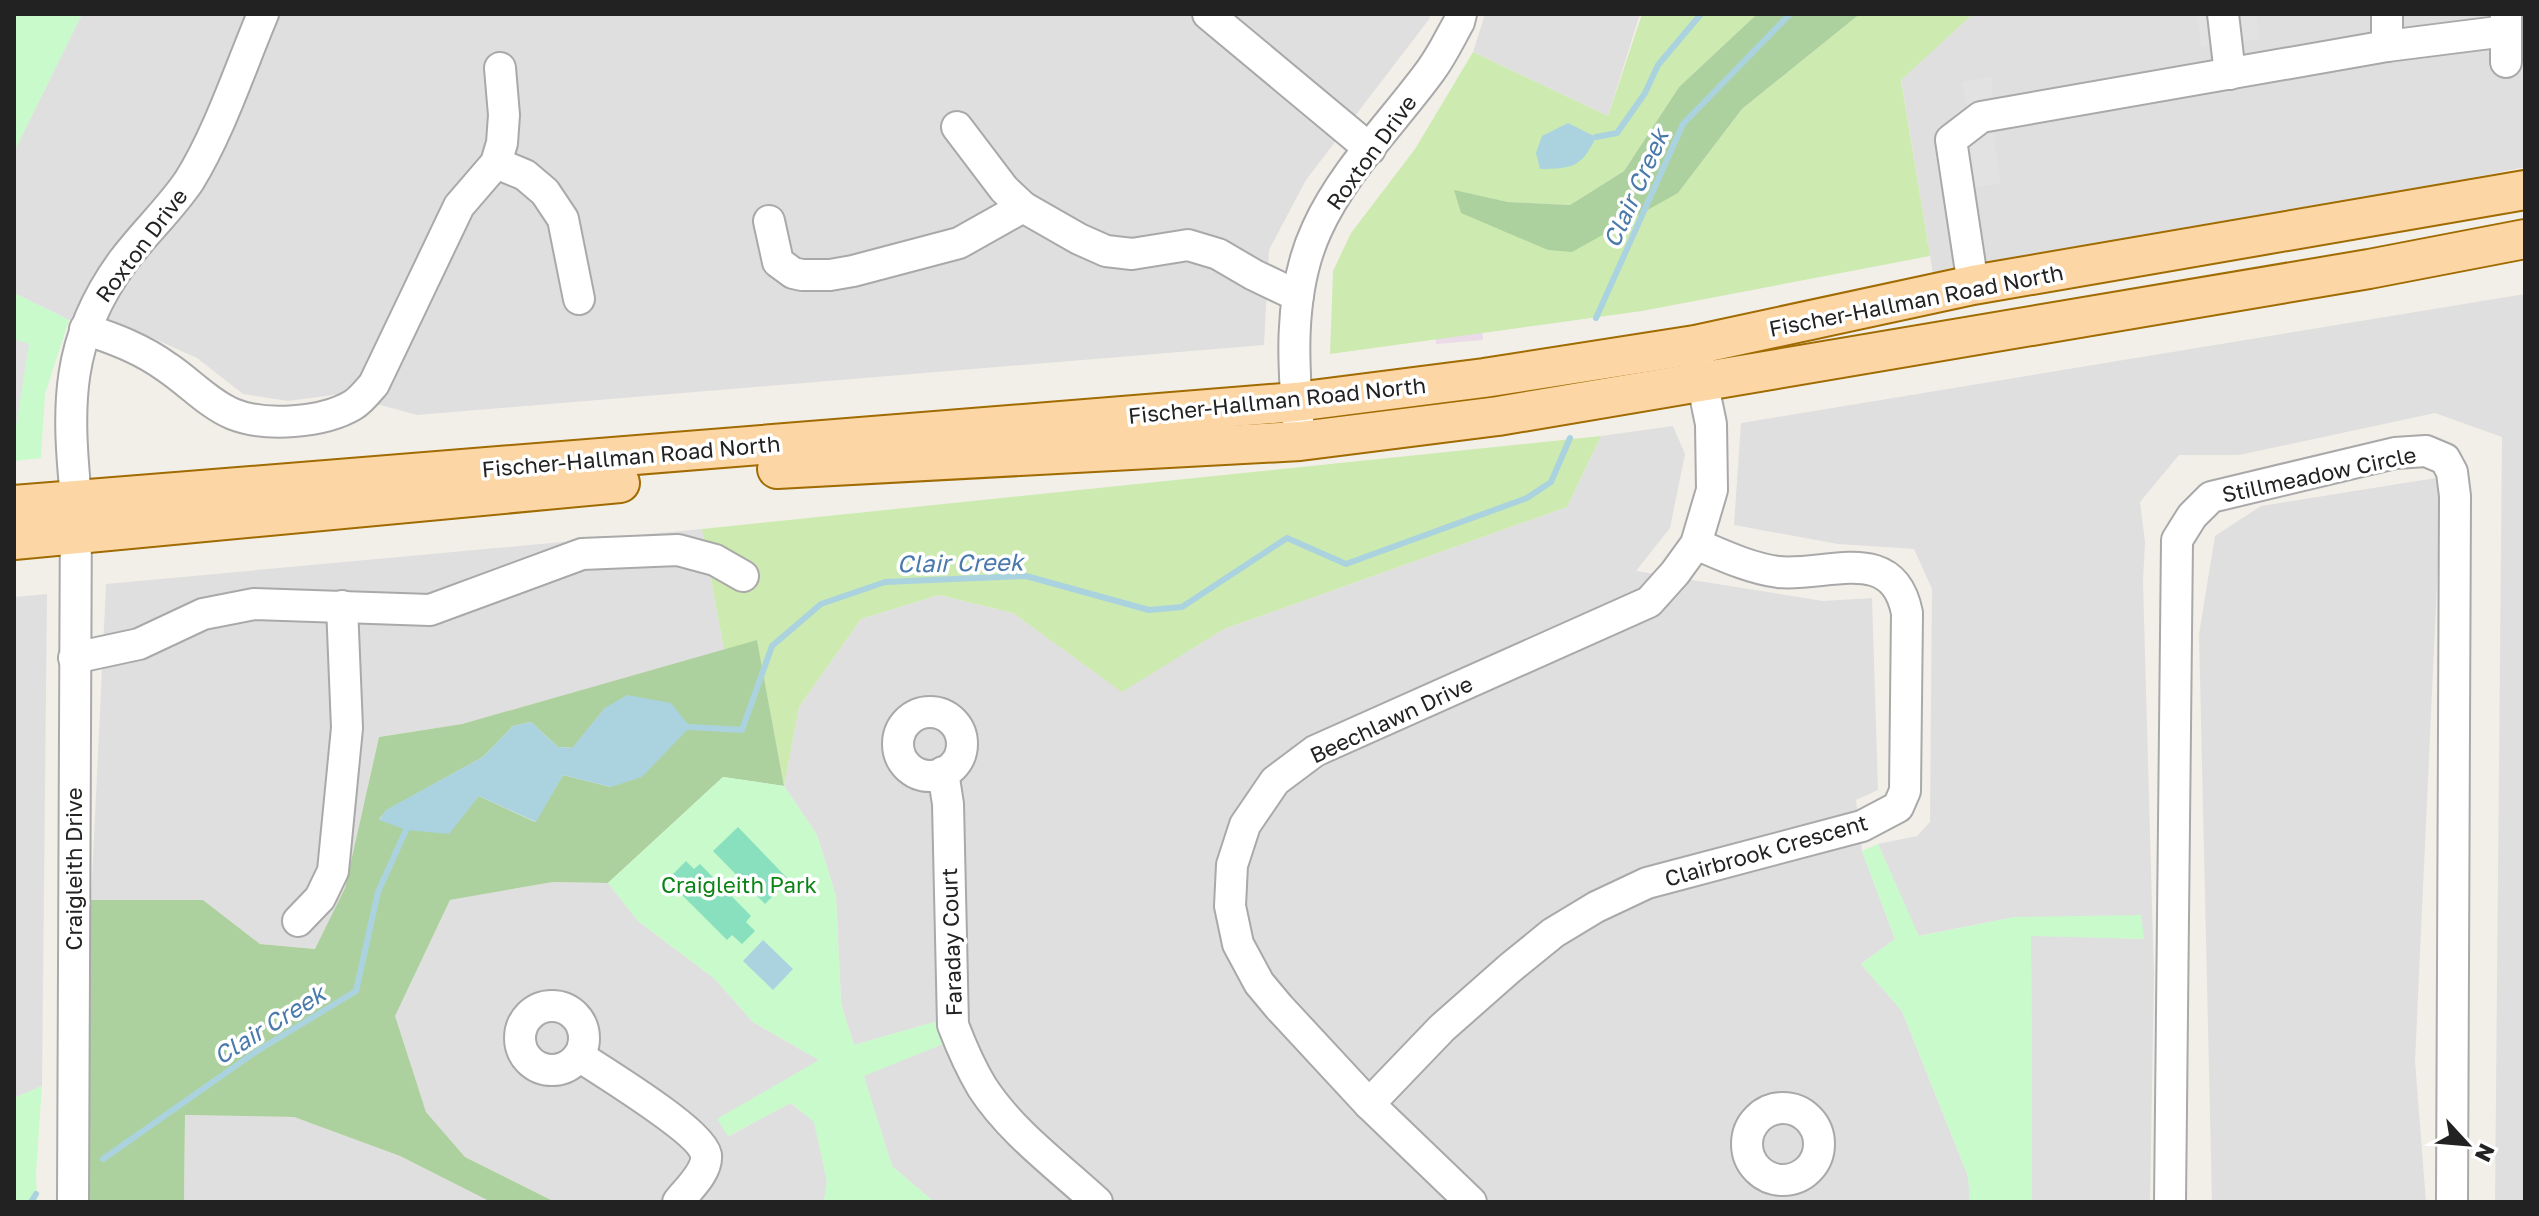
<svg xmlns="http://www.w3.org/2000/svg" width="2539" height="1216" viewBox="0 0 2539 1216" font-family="'Golos Text',sans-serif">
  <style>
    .residential { fill: #e0dfdf }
    .industrial { fill: #ebdbe8 }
    .grass { fill: #cdebb0 }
    .forest { fill: #add19e; fill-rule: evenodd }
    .park { fill: #c8facc }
    .pitch { fill: #88e0be }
    .parking { fill: #e2e2e2 }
    .water { fill: #aad3df }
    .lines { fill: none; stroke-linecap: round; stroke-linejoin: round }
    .stream { stroke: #aad3df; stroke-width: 6 }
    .minor-casing { stroke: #a9a9a9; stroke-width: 34 }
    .major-casing { stroke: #a06b00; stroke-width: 42 }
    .minor { stroke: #fff; stroke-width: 30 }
    .major { stroke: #fcd6a4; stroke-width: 38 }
    .labels { text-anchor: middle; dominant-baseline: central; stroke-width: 7; stroke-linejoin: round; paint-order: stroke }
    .street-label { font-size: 22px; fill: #222; stroke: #fff }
    .park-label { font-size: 22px; fill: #0c8416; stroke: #fff }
    .water-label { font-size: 24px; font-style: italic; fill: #4a7aab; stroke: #fff }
  </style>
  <rect width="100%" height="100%" fill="#f2efe9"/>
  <g class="residential">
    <path d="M82,14H1430V18L1306,180L1269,250L1264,345L417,415L340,394L288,401L243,394L197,358L119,323L69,320L14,293V152Z"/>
    <path d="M1485,14H1642L1639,17L1608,116L1473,52Z"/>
    <path d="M1973,14H2525V167L2256,221L1933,274L1901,79Z"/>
    <path d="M2525,294V1202H2495L2502,437L2435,413L2239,455H2179L2140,502L2145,542L2143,582L2154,976L2150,1202H2032L2031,935L2143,939L2015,917L1918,936L1878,844L1917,836L1930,822L1932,589L1914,549L1838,544L1734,525L1741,423Z"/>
    <path d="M1673,426L1685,454L1670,528L1636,571L1823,601L1872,598L1878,790L1856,800L1862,851L1895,939L1861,964L1902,1011L1968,1176L1970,1202H934L892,1166L863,1075L942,1044L938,1021L854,1045L841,1004L836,896L817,835L784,786L799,707L861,619L939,595L1013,613L1122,691L1224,629L1567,507L1601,436Z"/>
    <path d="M2442,477L2415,1061L2426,1202H2212L2199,634L2215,536L2261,506Z"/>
    <path d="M702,529L724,650L462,724L379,737L345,888L316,949L260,944L203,900H91L106,584Z"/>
    <path d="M47,594L42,1086L14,1098V597Z"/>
    <path d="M553,882L608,883L638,921L715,979L753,1022L819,1060L729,1136L790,1103L814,1121L827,1181L824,1202H555L465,1157L426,1112L394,1016L450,900Z"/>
    <path d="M185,1115L294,1117L400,1156L491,1202H184Z"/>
  </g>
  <path class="industrial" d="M1481,316L1483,340L1436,344L1434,321Z"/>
  <g class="grass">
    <path d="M1642,14H1757L1679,87L1624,171L1570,205L1508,202L1455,191L1548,250L1678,193L1742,109L1856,17L1863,14H1973L1901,80L1930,256L1642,311L1330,354L1333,271L1351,233L1415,149L1473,52L1608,116Z"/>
    <path d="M1601,436L1567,507L1224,629L1122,692L1013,613L939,595L861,619L799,707L784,786L757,641L724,650L702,529Z"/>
  </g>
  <g class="forest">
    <path d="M1757,14H1863L1856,17L1742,109L1678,193L1572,252L1548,250L1461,213L1454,190L1508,202L1570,205L1624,171L1679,87Z"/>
    <path d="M757,640L784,786L723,777L608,883L553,882L450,900L395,1016L426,1112L465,1157L555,1202H491L400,1156L294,1117L185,1115L184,1202H88L91,900H203L260,944L315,949L345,888L379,737L462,724ZM605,708L611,787L563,775L535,822L479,796L379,819L387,810L483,757L513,726L531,722L558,747L573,748Z"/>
  </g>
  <g class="park">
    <path d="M14,14H82L14,152Z"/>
    <path d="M14,293L69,320L45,394L41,458L14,461Z"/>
    <path d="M723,777L784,786L817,835L836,896L841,1004L854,1045L938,1021L943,1044L864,1076L892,1166L934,1202H824L827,1181L814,1122L791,1103L728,1136L717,1119L819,1060L753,1022L715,979L638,921L608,883Z"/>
    <path d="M1878,844L1919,936L2015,917L2141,915L2144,939L2031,936L2032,1202H1970L1968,1176L1902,1011L1861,964L1895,939L1862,851Z"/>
    <path d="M42,1086L36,1173L37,1202H14V1098Z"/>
  </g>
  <g class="pitch">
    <path d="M738,827L789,880L765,904L713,851Z"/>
    <path d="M686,861L694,869L700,864L751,916L746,922L755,931L742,944L732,935L727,940L675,888L681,882L673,874Z"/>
  </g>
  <g class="parking">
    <path d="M2197,14H2256L2260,39L2201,47Z"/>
    <path d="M1991,77L1996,129L1993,133L2001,183L1948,192L1943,130L1967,107L1962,82Z"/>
    <path d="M14,339L29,344L14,439Z"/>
  </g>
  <g class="water">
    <path d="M1568,123L1596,137C1582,167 1572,169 1540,169L1536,153L1542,136Z"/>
    <path d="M627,695L671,703L690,727L642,777L611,787L563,775L536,822L479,796L449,834L406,830L379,820L386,810L483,757L513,726L531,722L558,747L572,748L605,708Z"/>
    <path d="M763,940L793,969L773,990L743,961Z"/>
  </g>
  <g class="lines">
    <g class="stream">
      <path d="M1596,137L1617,133L1645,93L1658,65L1701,14"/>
      <path d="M1596,318L1683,124L1790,14"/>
      <path d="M690,727L742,730L772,646L821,604L885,582L1026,576L1149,610L1182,607L1287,538L1346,564L1527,498L1551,482L1570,438"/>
      <path d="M103,1159L257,1051L356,991L378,892L406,830"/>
      <path d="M31,1202L36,1194"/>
    </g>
    <g class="minor-casing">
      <g id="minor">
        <path d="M1208,14L1370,149"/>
        <path d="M2223,14L2230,74"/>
        <path d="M2506,14V62"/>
        <path d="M2387,46V14"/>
        <path d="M957,127L1004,189L1023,207L1079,239L1106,251L1132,254L1188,245L1218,254L1254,275L1298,296"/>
        <path d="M496,163L525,175L545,192L563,219L579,299"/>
        <path d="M769,221L778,262L793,273L802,275H830L853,271L959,243L1023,207"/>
        <path d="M1973,285L1951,140L1981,117L2387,46L2506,31"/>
        <path d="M85,329C115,339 142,349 168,368C189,382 209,404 233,414C265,427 323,423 353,405C361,400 368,391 374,384L459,206L496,163L502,143L504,115L500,68"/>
        <path d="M1300,441C1293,372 1287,293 1317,229C1343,171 1394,121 1431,70C1442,55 1450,38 1459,22L1461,14"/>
        <path d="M74,658L139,644L203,614L254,604L430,610L582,554L678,550L715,560L743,576"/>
        <circle cx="930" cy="744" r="32"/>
        <path d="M943,772L948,804L953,1025C961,1046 970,1067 982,1087C1011,1132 1058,1166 1097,1202"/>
        <path d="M298,921L320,898L333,871L347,728L342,606"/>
        <circle cx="552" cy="1038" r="32"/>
        <path d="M579,1056C603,1072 701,1131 706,1155C708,1172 687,1190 678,1202"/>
        <path d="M1369,1104L1442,1028L1510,968L1553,933L1596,907L1647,883L1862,826L1898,807L1905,791L1907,613C1893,542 1827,577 1778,572C1749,568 1722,555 1696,544"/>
        <circle cx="1783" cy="1144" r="36"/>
        <path d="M73,1202L76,498C67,406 65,340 123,261C144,233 170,209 189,181C219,133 241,66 263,14"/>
        <path d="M1471,1202L1369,1104L1279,1007L1259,983L1238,944L1230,906L1232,865L1245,825L1275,781L1315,751L1649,602L1675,573L1696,544L1712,490L1711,424L1698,361"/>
        <path d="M2170,1202L2177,540L2192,516L2211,497L2395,453L2426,451L2445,459L2452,472L2455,496L2452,1202"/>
      </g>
    </g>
    <g class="major-casing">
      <g id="major">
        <path d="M777,469L1300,441L1498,416L2369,269L2525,239"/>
        <path d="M14,505L1296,402L1484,378L1695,345L1973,285L2525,190"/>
        <path d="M14,540L620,483"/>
      </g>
    </g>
    <use href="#minor" class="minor"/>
    <use href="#major" class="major"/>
  </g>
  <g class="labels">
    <g class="street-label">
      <text transform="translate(1371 152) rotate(-54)">Roxton Drive</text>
      <text transform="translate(141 245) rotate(-53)">Roxton Drive</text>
      <text transform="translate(1916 300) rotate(-11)">Fischer-Hallman Road North</text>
      <text transform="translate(1277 400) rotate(-6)">Fischer-Hallman Road North</text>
      <text transform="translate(631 456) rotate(-5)">Fischer-Hallman Road North</text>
      <text transform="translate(2319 474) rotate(-12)">Stillmeadow Circle</text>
      <text transform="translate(1391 719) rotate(-25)">Beechlawn Drive</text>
      <text transform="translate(1766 850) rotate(-16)">Clairbrook Crescent</text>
      <text transform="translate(73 869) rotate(-90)">Craigleith Drive</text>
      <text transform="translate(951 942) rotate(-92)">Faraday Court</text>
    </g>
    <g class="park-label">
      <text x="739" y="884">Craigleith Park</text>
    </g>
    <g class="water-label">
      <text transform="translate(1635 188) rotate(-66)">Clair Creek</text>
      <text transform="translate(960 562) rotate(-1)">Clair Creek</text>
      <text transform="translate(269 1024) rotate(-32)">Clair Creek</text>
    </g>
  </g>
  <rect width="2539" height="1216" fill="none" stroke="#222222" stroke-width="32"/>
  <g transform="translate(2467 1144) rotate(116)" stroke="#ffffff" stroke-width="6" paint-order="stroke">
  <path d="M0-6L14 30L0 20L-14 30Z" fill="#222222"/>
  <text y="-12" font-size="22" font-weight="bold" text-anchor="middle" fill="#222222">N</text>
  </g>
</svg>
